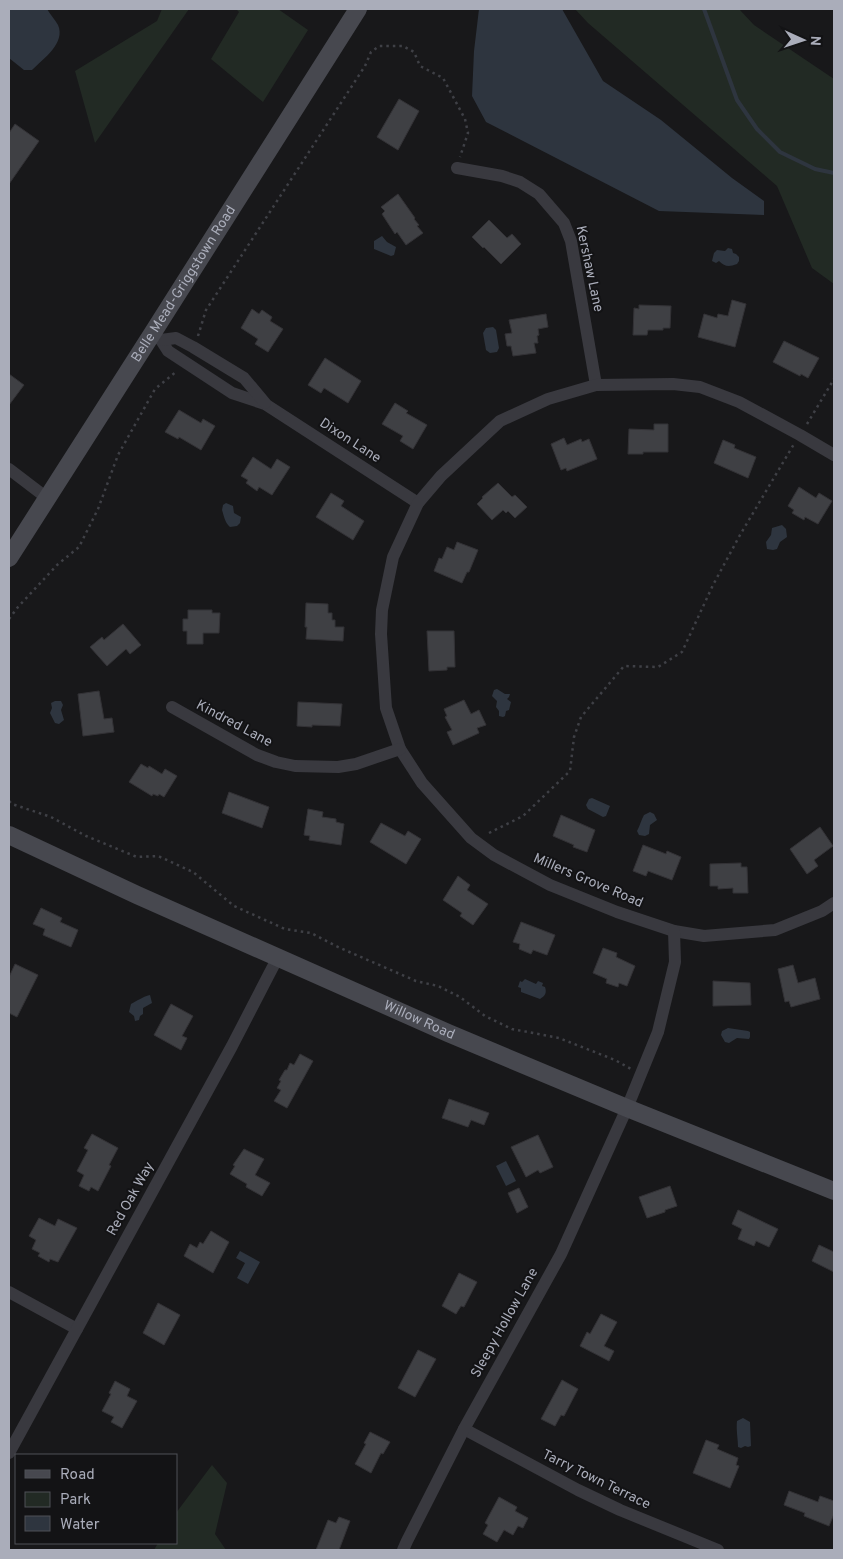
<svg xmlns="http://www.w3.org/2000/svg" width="843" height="1559" viewBox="0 0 843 1559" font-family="Overpass,sans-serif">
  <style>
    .green { fill: #222a24 }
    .water { fill: #2e353f }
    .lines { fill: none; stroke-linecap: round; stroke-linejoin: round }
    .stream { stroke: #2e353f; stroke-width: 4 }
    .building { fill: #3f4044; stroke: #333236 }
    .path { stroke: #3f4046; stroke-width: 2.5; stroke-dasharray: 2.5 4; stroke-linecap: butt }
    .street { stroke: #39393f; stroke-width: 12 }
    .secondary { stroke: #47484f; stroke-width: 18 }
    .labels { text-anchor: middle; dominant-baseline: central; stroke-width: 4; stroke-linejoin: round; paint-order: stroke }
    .street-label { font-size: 14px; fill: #aaadba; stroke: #131315 }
  </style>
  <rect width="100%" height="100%" fill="#18181a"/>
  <g class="green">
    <path d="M162,9H189L95,143L75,71L157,21Z"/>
    <path d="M236,9H278L308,30L263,102L211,59L239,12Z"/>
    <path d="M575,9H739L754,25L834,79V284L812,268L777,186L588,23Z"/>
    <path d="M212,1465L227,1483L215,1534L226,1550H154L158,1543H176V1513Z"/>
  </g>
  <g class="water">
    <path d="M9,9H47C50,14 55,20 58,25C66,43 43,59 32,70H24L9,58Z"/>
    <path d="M479,9H562L603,81L661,120L732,178L764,201V215L659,211L486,122L472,96L474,51Z"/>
    <path d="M382,236L387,242L396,247L394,255L391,256L374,249V241Z"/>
    <path d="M728,248L732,249L733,253L736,254L739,257V261L737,264C729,267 725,267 719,261L716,263L712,261L714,253L717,250L725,251Z"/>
    <path d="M493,327L496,330L499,348L497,352L490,353L486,350L483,333L486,328Z"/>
    <path d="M226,503L233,506L234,513L241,517L240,523L237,526L230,527C225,523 224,516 222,510L223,505Z"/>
    <path d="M782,525L786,529L787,537L780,542L777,549L773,550L767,549L766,542L771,535L772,528Z"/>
    <path d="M497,689L505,694H510L509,697L507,699L511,702L509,710L506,711L505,716L503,717L499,716V711L496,707L497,701L492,696L494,690Z"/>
    <path d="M55,701H61L63,705L61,710L64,720L59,724L55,723L50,713L52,708L51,703Z"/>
    <path d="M592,798L610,806L606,816L603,817L588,809L586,805L589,799Z"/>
    <path d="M650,812L654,814L657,820L650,825L649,834L645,836L639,835L637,831C640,826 641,820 644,815Z"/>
    <path d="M525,979L536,984L538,981L543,983L542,986L545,987C547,993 545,996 540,999L521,992V988L518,987L520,981L522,982Z"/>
    <path d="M150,995L152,1003L143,1008V1014L140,1016L139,1020L135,1021L134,1016L129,1012L131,1004C137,1001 142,997 150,995Z"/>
    <path d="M728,1028L748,1031L750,1032V1037L749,1039L737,1038L729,1043L725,1042L721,1035L722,1031Z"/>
    <path d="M506,1161L516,1181L506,1186L496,1166Z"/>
    <path d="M240,1251L260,1262L248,1284L237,1278L245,1263L236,1258Z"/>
    <path d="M743,1418L750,1422L751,1446L748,1447L745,1446L741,1448L738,1447C738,1439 736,1430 737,1421Z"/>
  </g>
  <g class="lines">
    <path class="stream" d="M704,9L737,100L757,129L780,152L815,169L834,173"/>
  </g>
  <g class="building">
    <path d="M399,99L419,111L398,150L377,137Z"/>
    <path d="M15,124L39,141L9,184V133Z"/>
    <path d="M398,194L415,218L414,219L419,225L417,226L423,233L406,245L397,232L395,234L382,214L385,211L381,207Z"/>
    <path d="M489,220L507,238L512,234L521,244L501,264L484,247L483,248L472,237Z"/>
    <path d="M732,300L746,304L735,347L698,337L704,314L717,318L718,314L728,316Z"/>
    <path d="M639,305L671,306L670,328H663V330H648L647,335H633L634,308L639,309Z"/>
    <path d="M252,309L259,314L262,310L272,317L270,321L283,329L268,352L255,344L258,339L241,328Z"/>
    <path d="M546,314L548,327L538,329L539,335L537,336L538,343H534L536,353L513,356L511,346H507L505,334L512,333L509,320Z"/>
    <path d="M784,341L819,358L808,378L801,374L800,376L773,362Z"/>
    <path d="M325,358L361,381L348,403L324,388L321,393L308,385Z"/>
    <path d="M9,374L24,385L9,405Z"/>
    <path d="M395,403L408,411L406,413L427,425L413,449L400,441L403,436L382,424Z"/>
    <path d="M179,410L201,423L203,419L215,426L201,450L179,437L178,439L165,432Z"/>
    <path d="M654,424H668V452H643V454H628L629,429L654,430Z"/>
    <path d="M564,438L567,445L581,439L582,442L589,439L597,459L567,471L566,468L561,470L551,444Z"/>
    <path d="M723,440L735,445L734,448L756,457L748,478L714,463Z"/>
    <path d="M253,457L271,469L277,459L290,467L272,495L259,487L257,491L246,483L248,480L241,476Z"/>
    <path d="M498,483L512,497L515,495L527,507L515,518L508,511L506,513L503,510L492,520L477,504L483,498L482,497Z"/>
    <path d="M799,487L816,498L819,493L832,501L818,524L805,517L804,520L792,513L794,510L788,506Z"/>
    <path d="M331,493L344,501L341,506L364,521L353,540L316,517Z"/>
    <path d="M457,542L478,550L469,572H467L462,583L434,571L439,558L442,559L447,547L454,550Z"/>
    <path d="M306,603L328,604V613H332V620H335V627H344L343,641L306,639L307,627H305Z"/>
    <path d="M188,610H212V613H220L219,633H203V644H187V631H183V619H188Z"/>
    <path d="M123,624L141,645L130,654L126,649L107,666L90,647L102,637L104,640Z"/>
    <path d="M427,631H454L455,667H447V670L429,671Z"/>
    <path d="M99,691L104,719L112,718L114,732L83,736L78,694Z"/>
    <path d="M464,700L471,714L479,710L486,725L477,728L479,733L453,745L447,732L452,730L445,717L447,716L444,709Z"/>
    <path d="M298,702L342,704L340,726L312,725V727L297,726Z"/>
    <path d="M141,764L148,768L149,766L162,774L165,769L177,776L164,797L159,794L158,796L153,794L152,796L129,782Z"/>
    <path d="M229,792L269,807L262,828L222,813Z"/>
    <path d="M308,809L323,812L322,817L336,819V822L344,824L341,845L309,840L310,836L304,835Z"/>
    <path d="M561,815L595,830L587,852L573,847L574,845L553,836Z"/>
    <path d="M381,823L405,836L408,831L421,839L406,864L370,842Z"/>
    <path d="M820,827L833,846L814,860L818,866L807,874L790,849Z"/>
    <path d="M643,845L666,854L667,851L681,857L672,880L648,871L646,876L633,871Z"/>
    <path d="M741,863V867H747L748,893H733V888L718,889V886H710V864Z"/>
    <path d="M458,876L470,885L467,890L488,904L473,925L460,916L462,913L443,900Z"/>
    <path d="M41,908L62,918L60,922L78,930L71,947L43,935L45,929L33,924Z"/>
    <path d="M521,922L555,935L547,955L533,950L531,954L519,949L520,944L513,942Z"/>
    <path d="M603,948L617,953L616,957L635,966L627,986L619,983L618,987L606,983L607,979L593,973Z"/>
    <path d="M15,964L38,975L17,1017L9,1013V977Z"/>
    <path d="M793,965L798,983L815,978L820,999L791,1007L789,1001L785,1002L778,969Z"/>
    <path d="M713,981L750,983L751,1005L713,1006Z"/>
    <path d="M171,1004L193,1016L182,1036L187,1038L181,1050L154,1035Z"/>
    <path d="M300,1054L313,1061L287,1108L274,1101L281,1090L277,1088L281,1081L279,1080L285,1070H287L290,1063L294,1065Z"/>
    <path d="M449,1099L489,1113L484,1125L471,1120L468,1127L442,1118Z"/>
    <path d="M92,1134L118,1148L109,1165L111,1166L98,1191L91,1187L89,1191L79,1186L84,1175L77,1171L88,1150L84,1148Z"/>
    <path d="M538,1135L553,1167L540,1173L538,1170L526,1177L511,1147Z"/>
    <path d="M244,1149L264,1159L255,1175L270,1183L262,1196L246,1187L247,1184L230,1174L235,1166L233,1165Z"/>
    <path d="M670,1186L677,1206L665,1210V1212L647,1218L639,1197Z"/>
    <path d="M519,1188L528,1207L517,1213L508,1193Z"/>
    <path d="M738,1210L778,1229L769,1247L756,1241L754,1246L738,1239L742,1229L732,1224Z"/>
    <path d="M39,1218L55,1226L58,1219L77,1228L58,1262L50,1259L49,1262L38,1256L40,1253L32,1249L36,1240L29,1236Z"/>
    <path d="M211,1231L229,1242L213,1273L184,1256L190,1244L197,1248L200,1242L203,1244Z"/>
    <path d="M819,1245L834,1252V1272L812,1261Z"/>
    <path d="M459,1273L477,1282L464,1307L461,1306L456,1314L442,1306Z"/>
    <path d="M158,1303L180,1315L164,1345L143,1333Z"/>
    <path d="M601,1314L617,1322L604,1346L614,1351L609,1361L580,1346L587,1332L590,1334Z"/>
    <path d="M418,1350L436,1359L415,1397L398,1388Z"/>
    <path d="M562,1380L578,1389L564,1416L561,1415L555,1426L541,1419Z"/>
    <path d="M115,1381L130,1389L127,1396L137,1401L122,1428L111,1422L114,1417L102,1411L111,1394L109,1393Z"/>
    <path d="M370,1432L390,1442L383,1454L381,1453L371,1473L355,1464L366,1444L364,1443Z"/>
    <path d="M706,1440L719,1445L717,1449L738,1458L736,1465L739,1466L730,1488L693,1473Z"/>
    <path d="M789,1491L818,1502L820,1496L834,1501V1514L829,1526L804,1516L805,1513L784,1505Z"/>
    <path d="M499,1497L517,1507L515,1511L528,1518L523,1528L518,1526L513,1535L504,1530L497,1542L483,1534L488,1525L485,1523Z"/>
    <path d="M339,1517L350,1521L339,1550H316L328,1520L336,1523Z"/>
  </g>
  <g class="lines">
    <g class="path">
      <path d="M198,336L206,310L365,66L371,52L379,46H403L414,52L420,66L443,78L465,119L468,133L460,157"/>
      <path d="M807,424L834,379"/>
      <path d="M9,619L18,607L57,565L79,547L98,509L118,455L155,389L177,371"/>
      <path d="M9,801L12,804L51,817L86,836L137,857L158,856L193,872L234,906L265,920L285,929L311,933L338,947L416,981L438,986L460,997L485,1016L512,1029L559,1038L615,1060L631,1069"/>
      <path d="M489,833L523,816L570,771L574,737L581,717L624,666L658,667L682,652L713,585L740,535L794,444"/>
    </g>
    <g class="street">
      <path d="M457,168L502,176L520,182L539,194L564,223L571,241L596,385"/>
      <path d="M152,334L161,340L168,351L232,393L265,404L418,503"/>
      <path d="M161,340L176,338L193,347L244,378L265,403"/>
      <path d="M834,455L800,435L739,402L700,387L673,384L596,385L548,399L500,421L441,476L418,503L393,557L382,610L381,634L386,708L400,749L422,783L471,838L494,855L550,885L617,912L674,931L704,936L775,930L822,911L834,903"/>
      <path d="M9,469L47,498"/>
      <path d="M172,707L257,755L276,762L295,766L338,767L356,764L400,749"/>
      <path d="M9,1292L77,1329"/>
      <path d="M464,1429L578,1490L620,1510L718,1550"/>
      <path d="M9,1453L232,1046L278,957"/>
      <path d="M403,1550L407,1541L464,1429L561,1254L627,1108L658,1032L675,962L674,931"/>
    </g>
    <g class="secondary">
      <path id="s1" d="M9,558L152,334L358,9"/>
      <path id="s2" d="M9,835L137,895L448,1033L627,1108L834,1191"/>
    </g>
  </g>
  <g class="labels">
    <g class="street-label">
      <text transform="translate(589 269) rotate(78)">Kershaw Lane</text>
      <text stroke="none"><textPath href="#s1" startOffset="325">Belle Mead-Griggstown Road</textPath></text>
      <text transform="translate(350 441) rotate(33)">Dixon Lane</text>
      <text transform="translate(234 724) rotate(28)">Kindred Lane</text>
      <text transform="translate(588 881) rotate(23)">Millers Grove Road</text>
      <text stroke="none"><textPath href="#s2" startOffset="450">Willow Road</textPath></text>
      <text transform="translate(131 1199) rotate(-61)">Red Oak Way</text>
      <text transform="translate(505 1323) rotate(-61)">Sleepy Hollow Lane</text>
      <text transform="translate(596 1480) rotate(26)">Tarry Town Terrace</text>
    </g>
  </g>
  <rect width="843" height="1559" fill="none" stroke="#aaadba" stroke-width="20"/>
  <rect x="15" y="1454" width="162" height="90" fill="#131315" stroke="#4f5157"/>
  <rect x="25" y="1470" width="25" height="8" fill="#47484f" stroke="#4f5157"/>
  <text x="60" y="1479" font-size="15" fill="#aaadba">Road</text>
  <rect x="25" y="1492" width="25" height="15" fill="#222a24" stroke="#4f5157"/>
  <text x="60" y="1504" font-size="15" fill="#aaadba">Park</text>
  <rect x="25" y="1516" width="25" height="15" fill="#2e353f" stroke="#4f5157"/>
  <text x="60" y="1529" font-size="15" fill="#aaadba">Water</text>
  <g transform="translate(803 40) rotate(93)" stroke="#131315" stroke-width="4" paint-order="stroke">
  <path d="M0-4L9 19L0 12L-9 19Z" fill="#aaadba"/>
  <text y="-8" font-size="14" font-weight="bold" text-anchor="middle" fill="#aaadba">N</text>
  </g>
</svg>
